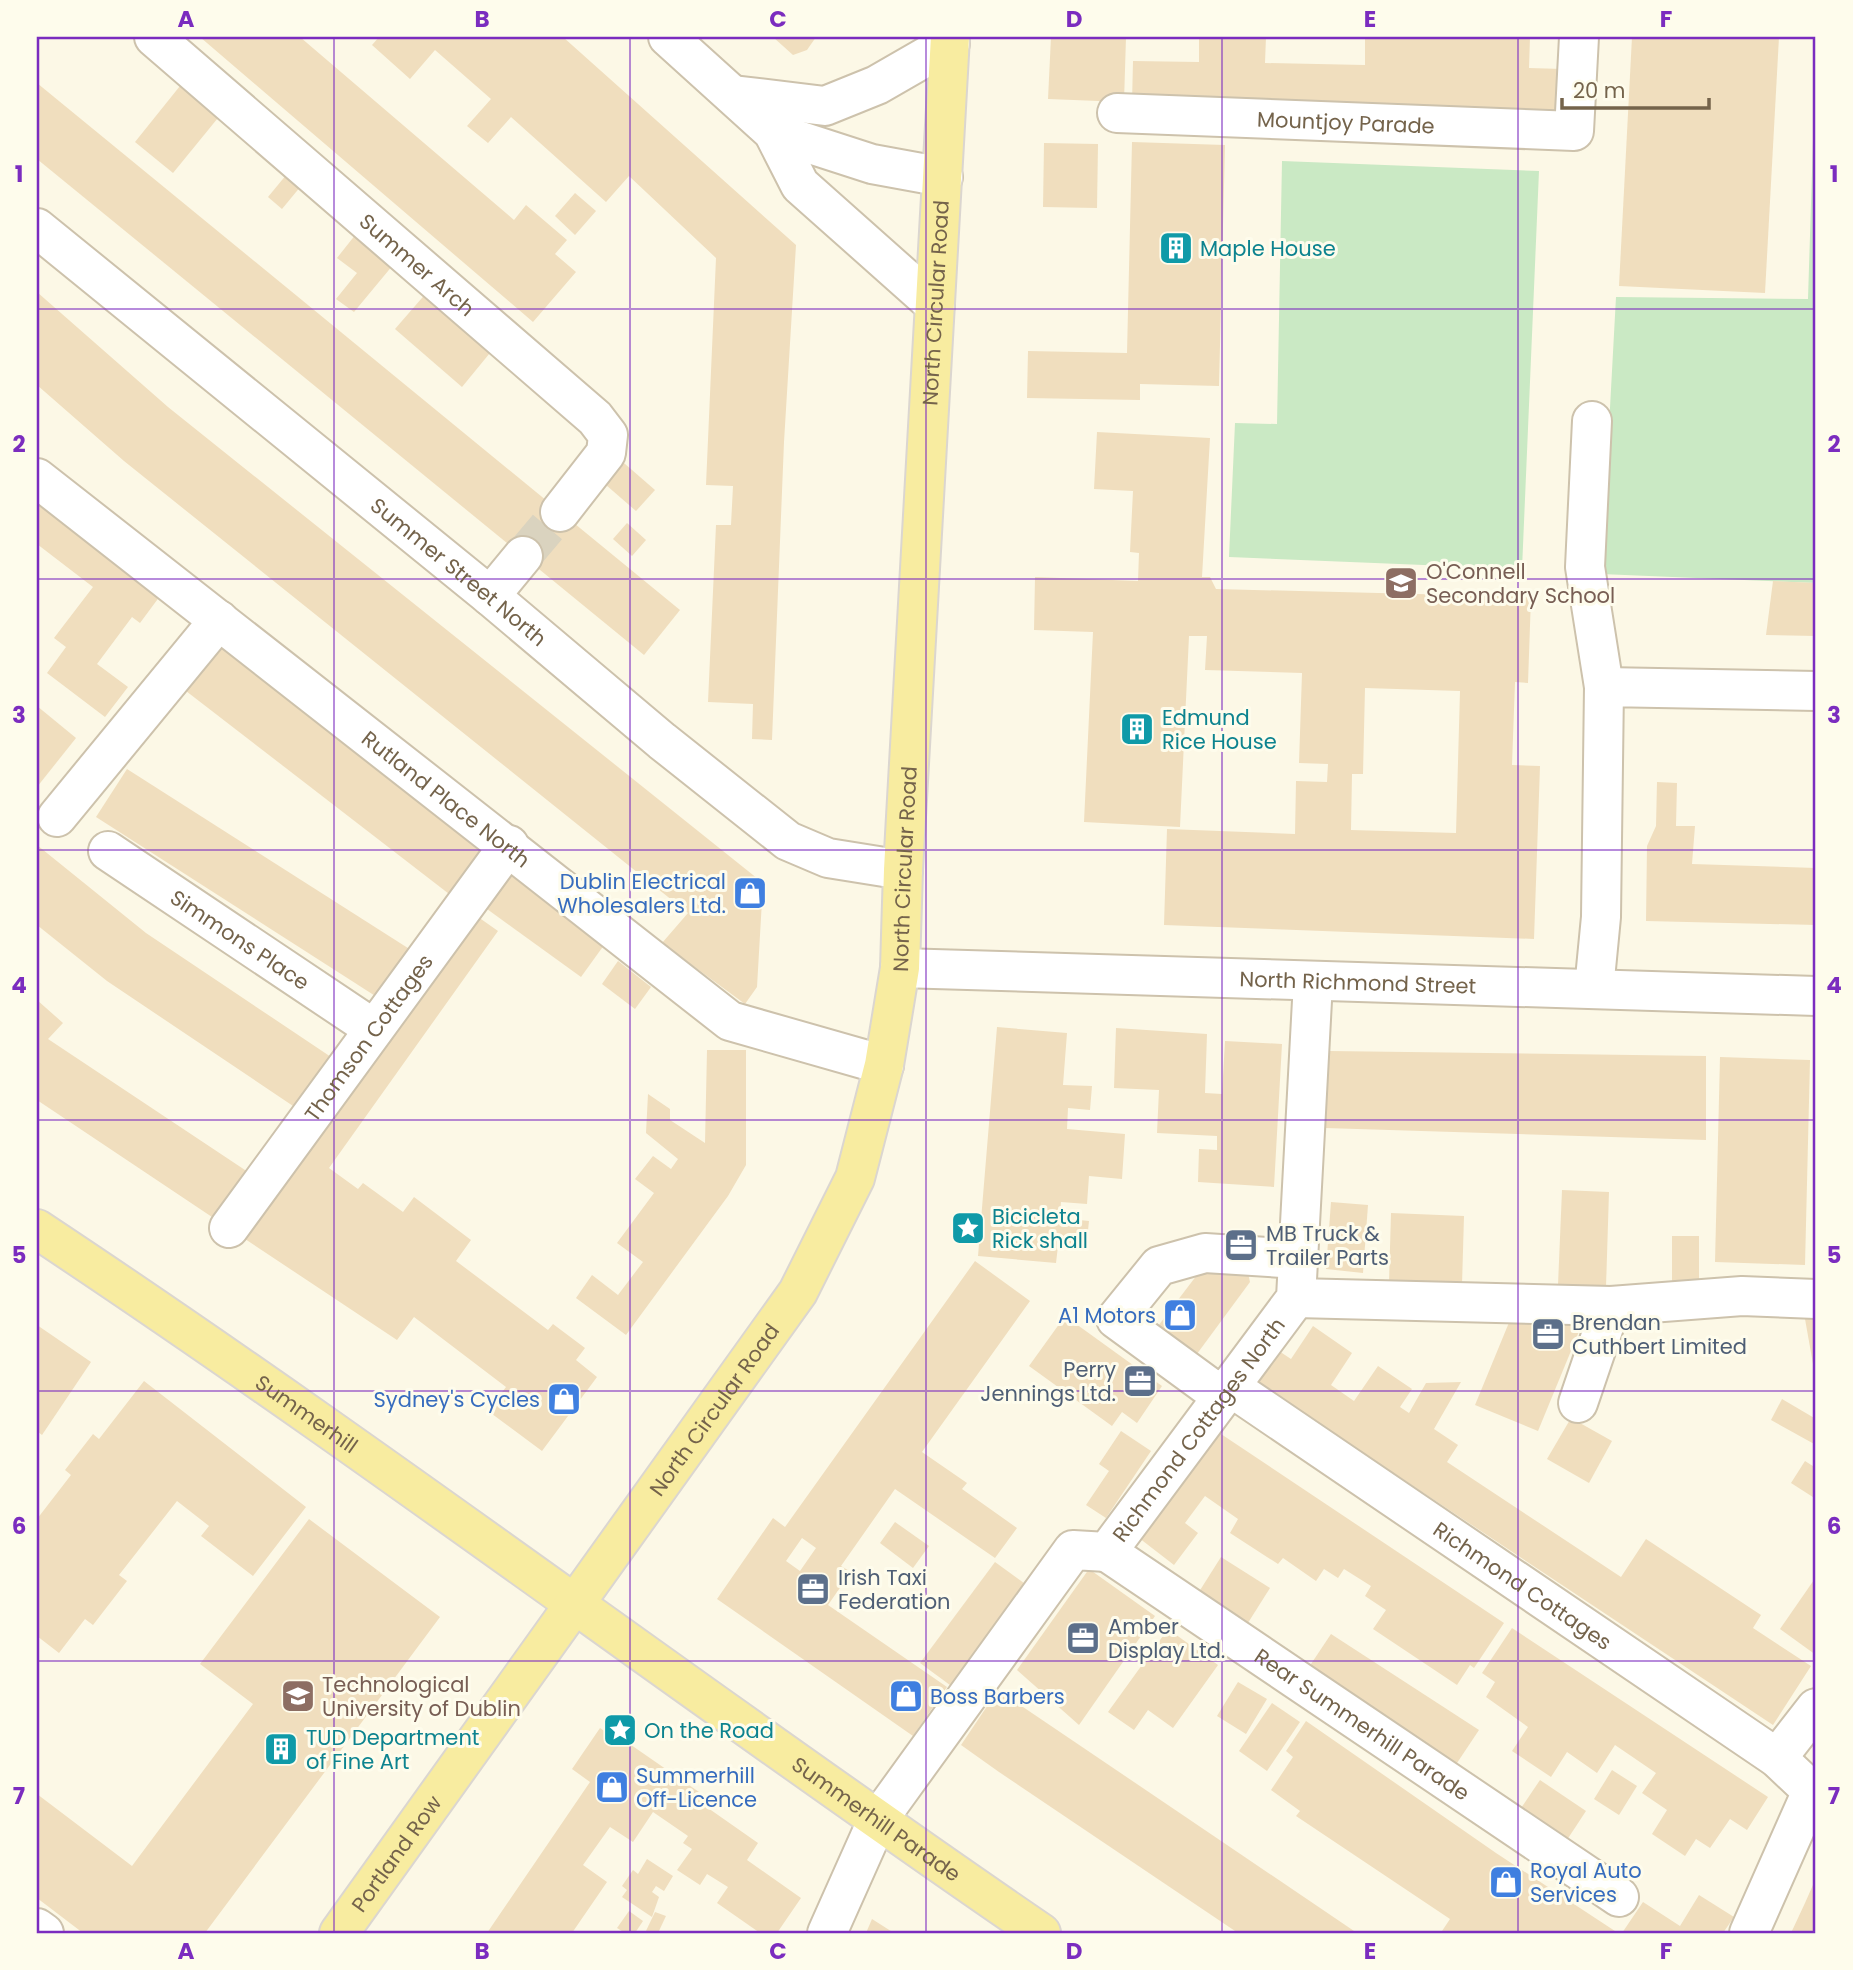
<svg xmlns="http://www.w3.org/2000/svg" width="1853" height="1970" viewBox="0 0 1853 1970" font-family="Poppins,sans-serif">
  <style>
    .pitch { fill: #cae9c4 }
    .building { fill: #f0debe; fill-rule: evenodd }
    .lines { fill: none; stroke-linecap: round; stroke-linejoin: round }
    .minor-tunnel { stroke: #dad3bf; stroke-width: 38; stroke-dasharray: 38 19; stroke-linecap: butt }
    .minor-casing { stroke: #cdc2ac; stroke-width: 42 }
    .major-casing { stroke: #dbd6d0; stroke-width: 42 }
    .minor { stroke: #fff; stroke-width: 38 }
    .major { stroke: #f8eca0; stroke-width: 38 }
    .grid { fill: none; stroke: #7b2cbf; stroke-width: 2; stroke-opacity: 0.55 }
    .labels { text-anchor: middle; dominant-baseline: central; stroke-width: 6; stroke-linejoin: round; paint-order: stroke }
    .street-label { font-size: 21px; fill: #74634b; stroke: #fefcec }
    .culture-label { font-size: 21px; fill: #0d838f; stroke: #fefcec; text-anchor: start }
    .education-label { font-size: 21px; fill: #785e54; stroke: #fefcec; text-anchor: start }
    .shop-label { font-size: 21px; fill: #366cbe; stroke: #fefcec; text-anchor: end }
    .service-label { font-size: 21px; fill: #4e5e75; stroke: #fefcec; text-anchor: start }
    .neatline { fill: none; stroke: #7b2cbf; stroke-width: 2.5 }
    .grid-label { font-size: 23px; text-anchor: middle; font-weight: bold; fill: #7b2cbf }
  </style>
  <rect width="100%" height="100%" fill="#fcf8e6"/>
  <g class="pitch">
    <path d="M1816,44V583L1601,574L1616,297L1808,299Z"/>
    <path d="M1282,161L1539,171L1522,569L1229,557L1235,423L1277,424Z"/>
  </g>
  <g class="building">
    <path d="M200,37H300L514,220L526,205L567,240L555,254L576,272L533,322Z"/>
    <path d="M379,37H563L796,245L784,442L772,740L752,739L753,704L708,702L716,525H731L733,486L706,485L716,258L629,176L606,202L511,117L488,143L467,126L491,99L435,50L410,79L372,45Z"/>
    <path d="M773,37H816L807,50L793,55Z"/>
    <path d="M1051,37H1126L1124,102L1048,99Z"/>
    <path d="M1199,37H1266L1265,63L1365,65V37H1530L1529,68L1563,69L1562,110L1132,103L1133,61L1199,62Z"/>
    <path d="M1632,37H1779L1765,293L1619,286Z"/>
    <path d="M184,81L222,113L173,173L135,142Z"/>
    <path d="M37,83L680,610L644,655L37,159Z"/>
    <path d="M1132,142L1225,145L1219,386L1140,384V400L1027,398L1028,351L1127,353Z"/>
    <path d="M1044,143L1098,144L1097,208L1043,207Z"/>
    <path d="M287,174L301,186L282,209L268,197Z"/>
    <path d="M575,193L596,211L575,235L555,216Z"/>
    <path d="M356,234L393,265L354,312L336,299L357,273L337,258Z"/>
    <path d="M428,291L494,348L462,387L395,329Z"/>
    <path d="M37,292L168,407L763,883L757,987L745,1004L662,943L688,913L124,461L37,385Z"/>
    <path d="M1097,432L1210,438L1202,577H1210L1216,589L1531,597L1528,683L1515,682L1512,765L1540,766L1534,939L1164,925L1167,829L1295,834L1296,781L1327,782L1328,764L1299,763L1302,673L1205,670L1207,636H1189L1180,827L1084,822L1093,632L1034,630L1035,577L1138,581L1139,553L1130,552L1133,491L1094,489ZM1365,688L1460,691L1456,833L1351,830L1352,774H1363Z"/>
    <path d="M617,457L655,490L636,511L598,478Z"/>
    <path d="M37,503L160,596L140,623L132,617L97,664L128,687L105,717L47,673L66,647L54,638L93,587L37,544Z"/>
    <path d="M627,523L646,540L632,556L613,539Z"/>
    <path d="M1773,581L1816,583V636L1766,635Z"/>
    <path d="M221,645L488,850L453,897L186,691Z"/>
    <path d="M37,706L76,738L37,787Z"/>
    <path d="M127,769L411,950L380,999L96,817Z"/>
    <path d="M1657,782L1677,783L1676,826H1695L1692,864L1816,868V925L1646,921L1647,846L1656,826Z"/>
    <path d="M37,845L146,933L334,1059L299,1110L107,981L37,925Z"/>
    <path d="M513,873L607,941L581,977L487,909Z"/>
    <path d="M471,912L498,931L329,1168L358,1189L363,1183L403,1212L414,1197L471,1240L456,1261L548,1330L553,1324L585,1348L576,1360L597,1377L542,1451L488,1411L506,1387L414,1317L397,1340L242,1237Z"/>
    <path d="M618,961L651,987L635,1009L602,984Z"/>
    <path d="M37,1000L63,1023L48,1039L251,1174L215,1219L37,1100Z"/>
    <path d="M997,1027L1067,1033L1063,1085L1092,1086L1090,1110L1068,1108L1067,1129L1125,1134L1122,1179L1089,1176L1087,1204L1061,1202L1060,1218L1089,1221L1086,1249L1058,1246L1056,1263L978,1256Z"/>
    <path d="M1116,1028L1207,1034L1205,1093L1222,1094L1225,1041L1282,1044L1274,1187L1198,1182L1199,1149L1217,1150V1136L1157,1133L1159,1090L1114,1088Z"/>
    <path d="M707,1050H746V1165L728,1196L626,1335L576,1298L592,1275L618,1295L643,1262L617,1243L654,1193L635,1179L653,1156L671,1169L678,1159L646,1133L648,1094L670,1109V1120L705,1143Z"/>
    <path d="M1329,1051L1706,1056V1140L1325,1128Z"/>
    <path d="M1720,1057L1810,1060L1805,1265L1715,1262Z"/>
    <path d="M1562,1190L1609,1192L1606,1287L1558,1285Z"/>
    <path d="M1331,1202L1368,1205L1363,1273L1326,1269Z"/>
    <path d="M1391,1213L1464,1216L1462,1285L1389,1283Z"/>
    <rect x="1672" y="1236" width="27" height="55"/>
    <path d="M975,1261L1030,1301L922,1452L967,1483L962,1489L1017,1528L995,1558L895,1489L841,1566L851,1572L828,1605L947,1687L913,1736L717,1599L773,1518L785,1527ZM802,1538L816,1548L800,1571L786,1561Z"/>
    <path d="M1200,1271L1248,1273L1250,1282L1191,1362L1152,1334Z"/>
    <path d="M1515,1308L1587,1312L1538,1431L1475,1405Z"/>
    <path d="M1065,1316L1162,1386L1137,1423L1122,1412L1112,1426L1029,1366Z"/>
    <path d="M1805,1319H1816V1366L1813,1364Z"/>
    <path d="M37,1325L91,1362L42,1435L37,1431Z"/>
    <path d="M1313,1326L1352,1353L1331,1385L1354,1401L1378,1366L1412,1389L1400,1407L1409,1413L1426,1383L1461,1382L1434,1429L1458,1445L1447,1462L1621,1577L1646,1539L1761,1615L1753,1628L1811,1666L1773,1725L1252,1379L1273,1347L1291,1359Z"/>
    <path d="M144,1381L306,1507L253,1576L201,1536L209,1526L177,1501L119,1575L127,1581L93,1625L85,1619L59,1653L37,1636V1519L71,1475L65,1470L93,1434L99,1439Z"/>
    <path d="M1782,1399L1816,1419V1445L1771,1420Z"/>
    <path d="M1571,1418L1612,1441L1589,1483L1547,1459Z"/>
    <path d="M1206,1424L1504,1623L1474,1668L1470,1665L1457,1685L1373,1629L1386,1610L1365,1596L1371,1586L1344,1569L1338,1578L1324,1569L1316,1581L1283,1558L1278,1564L1230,1533L1238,1519L1205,1496L1185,1523L1198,1533L1174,1565L1130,1531Z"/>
    <path d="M1121,1431L1151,1451L1106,1518L1086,1505L1109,1471L1099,1464Z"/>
    <path d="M1805,1461L1816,1468V1499L1791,1483Z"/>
    <path d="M309,1519L440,1617L205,1933H83L37,1898V1794L132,1866L253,1704L200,1664Z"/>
    <path d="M895,1522L929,1546L913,1568L880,1543Z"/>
    <path d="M1221,1557L1270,1588L1246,1626L1197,1595Z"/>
    <path d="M995,1562L1028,1586L954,1688L920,1663Z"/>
    <path d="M1089,1569L1155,1616L1079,1725L1017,1670Z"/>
    <path d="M1816,1577V1655L1780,1629Z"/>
    <path d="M1512,1628L1768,1797L1747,1830L1730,1819L1710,1848L1696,1839L1685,1856L1652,1834L1667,1810L1642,1793L1656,1773L1615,1745L1597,1773L1567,1752L1551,1777L1512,1751L1528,1727L1486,1697L1495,1682L1482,1673Z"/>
    <path d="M1168,1629L1218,1665L1173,1728L1148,1710L1134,1730L1108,1712Z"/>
    <path d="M1331,1634L1479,1730L1455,1766L1307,1670Z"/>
    <path d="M1238,1682L1267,1699L1246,1734L1217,1716Z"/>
    <path d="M998,1690L1230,1847L1357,1933H1238L999,1772L961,1745Z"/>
    <path d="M1272,1703L1300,1722L1267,1771L1239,1751Z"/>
    <path d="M1306,1721L1496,1853L1618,1933L1442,1931L1450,1919L1296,1816L1300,1811L1271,1790L1293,1757L1286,1751Z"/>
    <path d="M600,1728L619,1741L621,1738L712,1801L708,1808L758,1843L747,1860L801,1898L777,1933H760L717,1903L728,1887L707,1874L700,1885L677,1870L692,1849L683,1843L688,1836L653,1812L633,1842L610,1827L583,1865L607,1882L572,1933H487L590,1782L572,1769Z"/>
    <path d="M1612,1770L1637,1786L1619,1815L1594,1799Z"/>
    <path d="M1540,1780L1586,1811L1561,1849L1515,1817Z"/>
    <path d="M647,1859L673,1876L664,1891L656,1886L652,1892L659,1897L652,1917L622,1897L627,1890L622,1886L633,1870L638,1874Z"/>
    <path d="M1816,1878V1933H1791L1805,1903Z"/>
    <path d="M1699,1895L1734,1917L1723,1933H1622L1643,1902L1680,1926Z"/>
    <path d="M629,1911L643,1921L635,1933H625L617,1928Z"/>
    <path d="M655,1912L666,1916L658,1933H645Z"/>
    <path d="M872,1919L894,1933H866Z"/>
  </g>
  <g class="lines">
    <path class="minor-tunnel" d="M523,556L560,512"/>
    <g class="minor-casing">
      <g id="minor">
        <path id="s1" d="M154,37L595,418L608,435L606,453L560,512"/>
        <path d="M668,37L773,132L800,185L935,305"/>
        <path d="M733,95L825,106L877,85L950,43"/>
        <path id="s2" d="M1117,113L1574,131L1579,37"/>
        <path d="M773,132L872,164L943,177"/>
        <path id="s3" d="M37,228L490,596L662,741L788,841L828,858L903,870"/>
        <path d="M1592,421L1585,567L1604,687"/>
        <path id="s4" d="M37,478L730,1021L884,1065"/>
        <path d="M490,596L523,556"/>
        <path d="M57,817L219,620"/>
        <path id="s5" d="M108,851L374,1029"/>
        <path id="s6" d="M900,968L1816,996"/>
        <path d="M1594,989L1601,917L1604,687L1816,691"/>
        <path id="s7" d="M229,1228L509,845"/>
        <path d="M1296,1298L1611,1306L1742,1296L1816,1299"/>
        <path id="s8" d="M1229,1386L1777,1758L1812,1791L1749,1933"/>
        <path d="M1220,1395L1116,1319L1159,1266L1205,1253L1298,1259"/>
        <path d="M1578,1403L1611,1306"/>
        <path id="s9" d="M1107,1552L1619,1897"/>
        <path d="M1777,1758L1816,1708"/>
        <path d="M37,1928L44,1933"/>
        <path id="s10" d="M827,1933L877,1821L1073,1550L1107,1552L1296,1298L1313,982"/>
      </g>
    </g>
    <g class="major-casing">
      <g id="major">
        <path id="s11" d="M37,1229C378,1455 704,1703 1041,1933"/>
        <path id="s12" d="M339,1933L798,1292L855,1178L884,1065L900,968L903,870L950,37"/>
      </g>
    </g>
    <use href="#minor" class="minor"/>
    <use href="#major" class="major"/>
  </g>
  <path class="grid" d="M334,37V1933M630,37V1933M926,37V1933M1222,37V1933M1518,37V1933M37,309H1816M37,579H1816M37,850H1816M37,1120H1816M37,1391H1816M37,1661H1816"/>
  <defs>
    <g id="building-square" transform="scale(1.75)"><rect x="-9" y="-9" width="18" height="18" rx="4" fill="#0f9aa8" stroke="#fefcec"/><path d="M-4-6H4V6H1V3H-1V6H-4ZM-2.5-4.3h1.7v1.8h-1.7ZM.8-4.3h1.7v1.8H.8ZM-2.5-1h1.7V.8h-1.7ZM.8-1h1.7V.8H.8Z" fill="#fff"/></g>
    <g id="school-square" transform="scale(1.75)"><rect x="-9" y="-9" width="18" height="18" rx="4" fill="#8d6e63" stroke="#fefcec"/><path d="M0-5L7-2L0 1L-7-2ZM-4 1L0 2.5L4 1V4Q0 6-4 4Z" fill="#fff"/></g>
    <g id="shop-square" transform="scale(1.75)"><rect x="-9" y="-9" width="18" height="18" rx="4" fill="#3f7fe0" stroke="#fefcec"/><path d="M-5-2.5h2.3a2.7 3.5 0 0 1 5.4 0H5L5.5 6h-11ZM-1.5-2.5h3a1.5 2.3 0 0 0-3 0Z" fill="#fff"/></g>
    <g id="sight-square" transform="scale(1.75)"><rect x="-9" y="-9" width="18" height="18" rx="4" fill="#0f9aa8" stroke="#fefcec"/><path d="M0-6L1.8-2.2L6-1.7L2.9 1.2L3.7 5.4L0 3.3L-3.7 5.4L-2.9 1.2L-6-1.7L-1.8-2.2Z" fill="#fff"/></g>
    <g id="office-square" transform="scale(1.75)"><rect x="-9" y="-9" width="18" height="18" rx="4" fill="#5c6f8a" stroke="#fefcec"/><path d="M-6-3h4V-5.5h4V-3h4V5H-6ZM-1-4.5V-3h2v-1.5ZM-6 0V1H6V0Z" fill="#fff"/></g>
    <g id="university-square" transform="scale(1.75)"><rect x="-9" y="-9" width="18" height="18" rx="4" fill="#8d6e63" stroke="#fefcec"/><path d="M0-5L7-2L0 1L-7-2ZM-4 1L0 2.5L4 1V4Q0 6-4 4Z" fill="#fff"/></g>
  </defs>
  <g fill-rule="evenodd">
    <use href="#building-square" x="1176" y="248"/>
    <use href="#school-square" x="1401" y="583"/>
    <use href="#building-square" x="1137" y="729"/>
    <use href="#shop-square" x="750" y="893"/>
    <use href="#sight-square" x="968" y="1228"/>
    <use href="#office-square" x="1241" y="1245"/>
    <use href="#shop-square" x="1180" y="1315"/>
    <use href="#office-square" x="1548" y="1334"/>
    <use href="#office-square" x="1140" y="1381"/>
    <use href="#shop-square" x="564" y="1399"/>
    <use href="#office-square" x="813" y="1589"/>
    <use href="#office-square" x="1083" y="1638"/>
    <use href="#university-square" x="298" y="1696"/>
    <use href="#shop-square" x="906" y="1696"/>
    <use href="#sight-square" x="620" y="1730"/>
    <use href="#building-square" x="281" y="1749"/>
    <use href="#shop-square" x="612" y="1787"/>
    <use href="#shop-square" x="1506" y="1882"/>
  </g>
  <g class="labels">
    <g class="street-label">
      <text stroke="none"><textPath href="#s2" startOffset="229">Mountjoy Parade</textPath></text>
      <text stroke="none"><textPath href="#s1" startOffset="348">Summer Arch</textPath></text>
      <text stroke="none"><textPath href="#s12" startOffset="1797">North Circular Road</textPath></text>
      <text stroke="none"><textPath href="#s3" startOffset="544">Summer Street North</textPath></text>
      <text stroke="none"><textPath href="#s4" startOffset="520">Rutland Place North</textPath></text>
      <text stroke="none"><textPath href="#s12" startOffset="1230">North Circular Road</textPath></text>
      <text stroke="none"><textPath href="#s5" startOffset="159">Simmons Place</textPath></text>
      <text stroke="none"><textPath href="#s6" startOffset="458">North Richmond Street</textPath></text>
      <text stroke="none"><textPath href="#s7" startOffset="236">Thomson Cottages</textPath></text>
      <text stroke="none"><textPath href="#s12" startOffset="644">North Circular Road</textPath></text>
      <text stroke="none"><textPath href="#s11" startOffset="327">Summerhill</textPath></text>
      <text stroke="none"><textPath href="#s10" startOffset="644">Richmond Cottages North</textPath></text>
      <text stroke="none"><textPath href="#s8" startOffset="355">Richmond Cottages</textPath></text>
      <text stroke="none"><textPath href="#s9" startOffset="308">Rear Summerhill Parade</textPath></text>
      <text stroke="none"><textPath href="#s11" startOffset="1026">Summerhill Parade</textPath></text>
      <text stroke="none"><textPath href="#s12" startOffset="98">Portland Row</textPath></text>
    </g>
    <g class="culture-label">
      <text x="1200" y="248">Maple House</text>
      <text x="1162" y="717">Edmund<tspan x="1162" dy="24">Rice House</tspan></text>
      <text x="992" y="1216">Bicicleta<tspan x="992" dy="24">Rick shall</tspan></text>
      <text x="644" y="1730">On the Road</text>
      <text x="306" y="1737">TUD Department<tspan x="306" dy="24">of Fine Art</tspan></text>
    </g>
    <g class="education-label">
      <text x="1426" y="571">O'Connell<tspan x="1426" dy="24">Secondary School</tspan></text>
      <text x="322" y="1684">Technological<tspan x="322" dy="24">University of Dublin</tspan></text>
    </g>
    <g class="shop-label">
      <text x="726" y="881">Dublin Electrical<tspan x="726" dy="24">Wholesalers Ltd.</tspan></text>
      <text x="1156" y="1315">A1 Motors</text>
      <text x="540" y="1399">Sydney's Cycles</text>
      <text x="930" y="1696" text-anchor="start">Boss Barbers</text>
      <text x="636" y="1775" text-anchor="start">Summerhill<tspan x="636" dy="24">Off-Licence</tspan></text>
      <text x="1530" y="1870" text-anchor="start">Royal Auto<tspan x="1530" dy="24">Services</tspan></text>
    </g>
    <g class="service-label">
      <text x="1266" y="1233">MB Truck &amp;<tspan x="1266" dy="24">Trailer Parts</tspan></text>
      <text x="1572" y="1322">Brendan<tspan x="1572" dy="24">Cuthbert Limited</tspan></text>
      <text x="1116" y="1369" text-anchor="end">Perry<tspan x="1116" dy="24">Jennings Ltd.</tspan></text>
      <text x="838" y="1577">Irish Taxi<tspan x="838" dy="24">Federation</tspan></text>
      <text x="1108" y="1626">Amber<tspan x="1108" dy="24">Display Ltd.</tspan></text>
    </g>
  </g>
  <rect width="1853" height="1970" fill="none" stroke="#fefcec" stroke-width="77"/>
  <path d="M1562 98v10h147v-10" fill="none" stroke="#74634b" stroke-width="3.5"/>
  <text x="1573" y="98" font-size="21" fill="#74634b" stroke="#fefcec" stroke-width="5" paint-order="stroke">20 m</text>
  <rect x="38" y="38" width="1776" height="1894" class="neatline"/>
  <g class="grid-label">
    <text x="186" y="27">A</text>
    <text x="482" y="27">B</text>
    <text x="778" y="27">C</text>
    <text x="1074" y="27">D</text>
    <text x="1370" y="27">E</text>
    <text x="1666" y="27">F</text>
    <text x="19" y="182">1</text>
    <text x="1834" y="182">1</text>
    <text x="19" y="452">2</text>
    <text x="1834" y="452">2</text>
    <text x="19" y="723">3</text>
    <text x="1834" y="723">3</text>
    <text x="19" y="993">4</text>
    <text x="1834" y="993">4</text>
    <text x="19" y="1263">5</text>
    <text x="1834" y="1263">5</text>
    <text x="19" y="1534">6</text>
    <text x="1834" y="1534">6</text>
    <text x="19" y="1804">7</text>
    <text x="1834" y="1804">7</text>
    <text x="186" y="1959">A</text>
    <text x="482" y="1959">B</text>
    <text x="778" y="1959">C</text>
    <text x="1074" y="1959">D</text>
    <text x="1370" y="1959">E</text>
    <text x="1666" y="1959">F</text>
  </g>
</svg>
